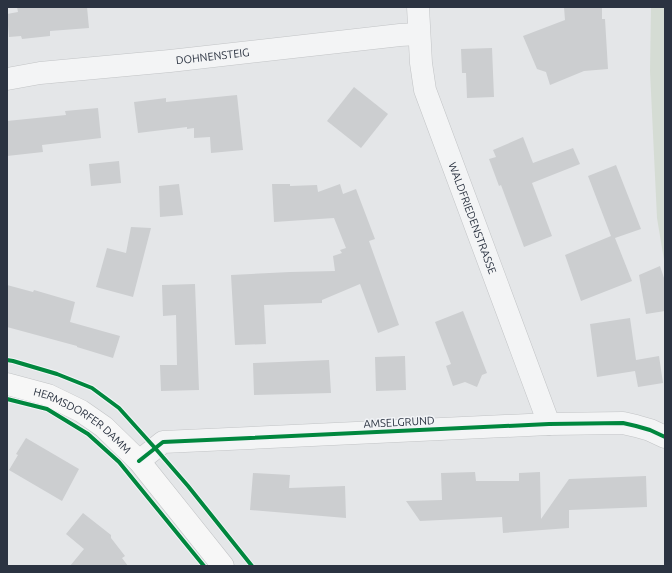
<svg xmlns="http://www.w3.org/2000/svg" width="672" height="573" viewBox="0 0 672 573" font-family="Ubuntu,sans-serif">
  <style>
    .green { fill: #d5dcd4 }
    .building { fill: #ccced0 }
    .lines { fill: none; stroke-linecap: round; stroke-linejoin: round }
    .minor-casing { stroke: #c2c4c6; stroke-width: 23 }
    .secondary-casing { stroke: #c2c4c6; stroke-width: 23 }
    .minor { stroke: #f3f4f5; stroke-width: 22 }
    .secondary { stroke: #f7f7f7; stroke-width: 22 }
    .cycleway-casing { stroke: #f2f4f7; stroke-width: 6 }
    .cycleway { stroke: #00873e; stroke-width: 4 }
    .labels { text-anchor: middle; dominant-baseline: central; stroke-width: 3; stroke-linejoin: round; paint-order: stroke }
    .street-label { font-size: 11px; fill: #2b3341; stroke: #f2f4f7 }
  </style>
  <rect width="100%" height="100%" fill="#e4e6e8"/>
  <path class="green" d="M651,7H665V266L657,218L650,71Z"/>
  <g class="building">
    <path d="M17,7H87L89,28L50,31V36L22,39L21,36L9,37L7,14L18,12Z"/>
    <path d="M564,7H602V19H605L608,69L584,71L550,85L546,72L537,69L523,36L565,20Z"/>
    <path d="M492,48L494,97L467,98L466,73H462L461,49Z"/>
    <path d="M354,87L388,114L361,148L327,121Z"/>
    <path d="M237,95L243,150L211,153L210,137L194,138V128L187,129V127L138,133L134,102L166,98V102Z"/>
    <path d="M98,108L101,138L42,145L43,152L7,156V121L66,115L65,111Z"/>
    <path d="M523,137L533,163L573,148L580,164L532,183L552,236L524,247L501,185L499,186L489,159L496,157L493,150Z"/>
    <path d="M119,161L121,183L91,186L89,164Z"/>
    <path d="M616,165L641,229L615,238L632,281L581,301L565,255L611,236L588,176Z"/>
    <path d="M179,184L183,215L160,217L159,186Z"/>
    <path d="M272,184H290V186L317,185L318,192L340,184L343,194L356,189L375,239L369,241L399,325L378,333L360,284L322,300V303L264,305L266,344L235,345L231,275L290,272L335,271L333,256L342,253L340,250L346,248L334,218L274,222Z"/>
    <path d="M131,227L151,228L133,297L96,287L107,248L126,253Z"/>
    <path d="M660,266L665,281V311L646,314L639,275Z"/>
    <path d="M195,284L199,390L161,391L160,365H177L176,315L163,316L162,285Z"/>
    <path d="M7,285L33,292L34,290L75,302L70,322L120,336L113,358L77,347V346L7,327Z"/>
    <path d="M463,311L487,373L482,375L477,387L465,382L453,386L446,366L451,364L435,322Z"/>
    <path d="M630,318L636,360L659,356L663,383L638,387L635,371L597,377L590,324Z"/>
    <path d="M405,356L406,390L376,391L375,357Z"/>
    <path d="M329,360L331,393L254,395L253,363Z"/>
    <path d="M26,438L79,469L62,501L9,470L18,455L16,454Z"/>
    <path d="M475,472L476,481H519V473L540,472L541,519L569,479L646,476L647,507L569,510V528L503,533L502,517L420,521L406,501L442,500L441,473Z"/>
    <path d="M253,473L290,475L289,488L345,486L346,518L250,510Z"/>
    <path d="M83,513L111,535V538L125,556L122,558L128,566H70L84,549L66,534Z"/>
  </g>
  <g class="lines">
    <g class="minor-casing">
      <g id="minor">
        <path id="s1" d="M418,7L421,63L425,90L549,424"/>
        <path id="s2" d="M7,79L40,73L170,61L400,35L419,34"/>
        <path d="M139,461L163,442L549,424L623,423L636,426L650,430L665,437"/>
      </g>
    </g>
    <g class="secondary-casing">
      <g id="secondary">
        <path id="s3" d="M7,384L48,395L81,411L104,427L139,461L223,566"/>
      </g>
    </g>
    <use href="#minor" class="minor"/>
    <use href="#secondary" class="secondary"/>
    <g class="cycleway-casing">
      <g id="cycleway">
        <path d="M7,360L13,361L57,374L92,388L119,408L155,448L188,486L252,566"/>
        <path d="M7,399L47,409L88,434L119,462L204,566"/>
        <path d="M139,461L163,442L549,424L623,423L636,426L650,430L665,437"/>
      </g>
    </g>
    <use href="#cycleway" class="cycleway"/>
  </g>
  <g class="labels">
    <g class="street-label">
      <text stroke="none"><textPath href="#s2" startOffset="207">DOHNENSTEIG</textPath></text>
      <text stroke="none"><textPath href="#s1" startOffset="220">WALDFRIEDENSTRASSE</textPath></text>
      <text stroke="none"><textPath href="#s3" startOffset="85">HERMSDORFER DAMM</textPath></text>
      <text transform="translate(399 422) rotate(-3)">AMSELGRUND</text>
    </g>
  </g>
  <rect width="672" height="573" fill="none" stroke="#2b3341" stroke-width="16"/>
</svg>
